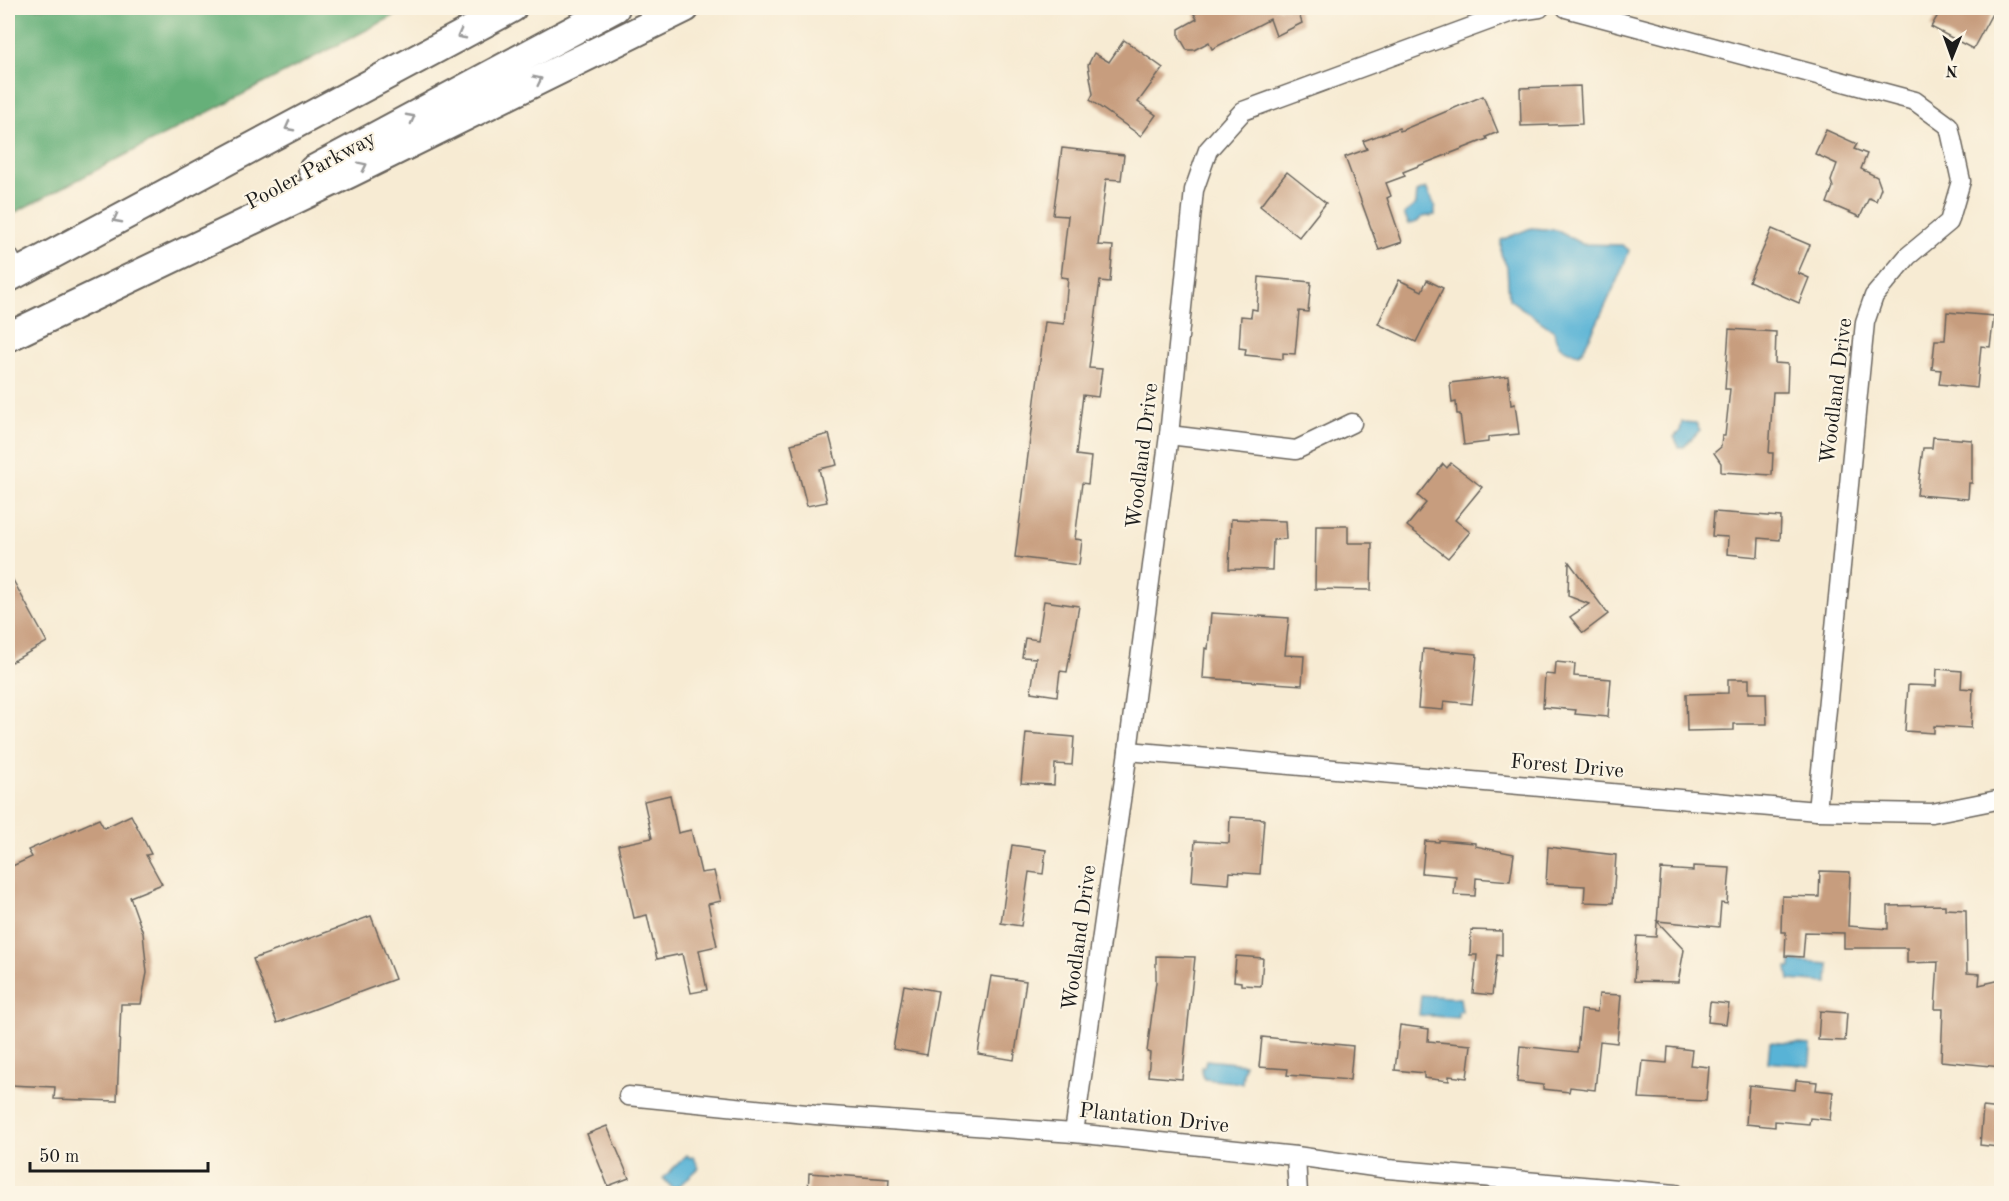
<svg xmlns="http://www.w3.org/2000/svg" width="2009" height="1201" viewBox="0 0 2009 1201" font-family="'Old Standard TT',serif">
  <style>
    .forest { fill: #66b079; stroke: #41664a; stroke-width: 1.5 }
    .water { fill: #58b3d6; stroke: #3a6879; stroke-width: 1.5 }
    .building { fill: #c79d7e }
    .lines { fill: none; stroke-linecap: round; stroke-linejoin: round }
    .street-casing { stroke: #69645c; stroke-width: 21 }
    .primary-casing { stroke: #69645c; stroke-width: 32 }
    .street { stroke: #fff; stroke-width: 18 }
    .primary { stroke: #fff; stroke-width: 28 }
    .oneway { stroke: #999 }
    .labels { text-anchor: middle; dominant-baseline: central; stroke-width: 4.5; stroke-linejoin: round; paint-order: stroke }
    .street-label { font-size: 21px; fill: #1c1c1c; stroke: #fcf5e5 }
  </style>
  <rect width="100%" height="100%" fill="#fcf5e5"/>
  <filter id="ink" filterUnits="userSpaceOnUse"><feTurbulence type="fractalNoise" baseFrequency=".0167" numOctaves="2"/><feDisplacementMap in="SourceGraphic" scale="12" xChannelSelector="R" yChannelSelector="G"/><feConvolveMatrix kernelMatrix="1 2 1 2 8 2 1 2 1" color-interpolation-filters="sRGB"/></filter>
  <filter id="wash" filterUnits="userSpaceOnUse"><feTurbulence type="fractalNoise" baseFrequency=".008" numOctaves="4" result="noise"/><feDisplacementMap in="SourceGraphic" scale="24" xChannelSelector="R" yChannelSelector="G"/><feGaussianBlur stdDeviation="1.35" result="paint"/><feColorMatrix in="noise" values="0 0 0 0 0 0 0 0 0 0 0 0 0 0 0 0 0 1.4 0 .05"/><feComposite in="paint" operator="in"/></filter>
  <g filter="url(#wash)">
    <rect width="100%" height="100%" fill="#f7ebd3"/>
    <path class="forest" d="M8,8H409L8,216Z"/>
    <g class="water">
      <path d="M1426,188L1435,206V215L1422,217L1417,222L1409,224L1404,214L1416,204L1417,192Z"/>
      <path d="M1531,228L1556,230L1582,244L1622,245L1629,250C1625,265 1587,348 1579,354C1563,350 1556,347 1554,331L1509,299L1507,267L1501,254V240Z"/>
      <path d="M1682,422L1696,423L1700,430L1684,447H1679L1674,437L1680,431Z"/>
      <path d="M1791,961L1829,964L1828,983L1789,980L1787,968H1791Z"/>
      <path d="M1421,995L1460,998L1462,1011L1458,1012V1018L1419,1015Z"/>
      <path d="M1770,1042L1811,1045L1810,1066L1768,1062Z"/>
      <path d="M1206,1060L1244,1064L1242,1083L1204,1079L1201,1067H1204Z"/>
      <path d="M687,1155L690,1158L693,1156L699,1168L674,1190L663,1178Z"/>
    </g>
    <g id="blocks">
      <g class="building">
        <path d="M1206,8H1297L1302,23L1276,36L1270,19L1212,49L1209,42L1194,50H1187L1179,36V29L1197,19L1194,14Z"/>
        <path d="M1942,8H1995L1973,49L1931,27Z"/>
        <path d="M1124,40L1163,68L1138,102L1156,115L1141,136L1090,100L1093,94L1088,65L1094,53L1109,62Z"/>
        <path d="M1580,86L1582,124L1521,126L1520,88Z"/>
        <path d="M1483,96L1498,132L1486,137L1487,139L1403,172L1405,176L1386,183L1391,196L1387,198L1402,242L1379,250L1345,157L1367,149L1363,141L1399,128L1400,131Z"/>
        <path d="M1826,130L1857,144L1854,149L1867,154L1861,169L1877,177L1881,188L1876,201L1869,198L1860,217L1827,203L1833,187L1831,181L1837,164L1815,154Z"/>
        <path d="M1062,148L1124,155L1121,180L1106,179L1098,245L1113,246L1110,282L1100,281L1089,368L1102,369L1098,397L1083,395L1076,455L1091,457L1088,484L1082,483L1075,539L1082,540L1079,565L1015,557L1045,322L1064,324L1068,278L1061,277L1068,216L1053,215Z"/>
        <path d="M1287,172L1326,203L1299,237L1260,206Z"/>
        <path d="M1772,229L1810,245L1798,273L1809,278L1799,303L1749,281Z"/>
        <path d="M1259,277L1311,282L1308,312L1299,311L1295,354L1283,353V359L1245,355L1246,349L1239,348L1241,316L1251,317L1252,309L1257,310Z"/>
        <path d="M1399,280L1422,291L1427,280L1443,288L1416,342L1378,324Z"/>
        <path d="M1947,312L1994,316L1990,347L1981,346L1977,388L1939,384L1941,370L1932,369L1935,340H1945Z"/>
        <path d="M1729,329L1776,332L1775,363L1788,364L1787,392H1773L1769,453H1773L1772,475L1721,472V463L1714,453L1721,447L1722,436H1725L1730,389H1725Z"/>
        <path d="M1508,376L1511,405L1515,404L1519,434L1488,437V442L1464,445L1460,414H1457L1456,402L1452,403L1450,383Z"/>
        <path d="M829,434L837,465L819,469L827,502L807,506L791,444Z"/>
        <path d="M1933,437L1972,440V483H1969L1968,499L1917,495L1923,448H1932Z"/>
        <path d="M1451,463L1482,487L1455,520L1470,532L1448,558L1407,526L1426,503L1418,496L1443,464L1447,468Z"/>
        <path d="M1714,512L1781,517L1780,540L1759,538L1758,557L1727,554L1728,537L1712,536Z"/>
        <path d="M1231,519L1285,521L1286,539L1273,540L1272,570L1229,569Z"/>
        <path d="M1316,526H1348V543H1372L1371,590L1315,589Z"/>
        <path d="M1569,562L1608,614L1583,633L1570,617L1589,604L1568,596Z"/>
        <path d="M8,571L47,642L8,664Z"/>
        <path d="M1044,601L1079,606L1067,672L1060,671L1057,696L1031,692L1036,658L1022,657L1025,638L1038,640Z"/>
        <path d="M1211,613L1289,618L1285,655L1304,656L1302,685L1203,678L1205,648L1208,649Z"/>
        <path d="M1423,649L1477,654L1472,704L1444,701L1443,710L1418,708Z"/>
        <path d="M1556,662L1575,664L1574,676L1611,679L1608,717L1575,714L1576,710L1543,707L1545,674L1555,675Z"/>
        <path d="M1937,669L1962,671L1961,688L1973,689L1971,728L1934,726V733L1905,731L1908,685L1936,686Z"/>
        <path d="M1728,679H1749V693H1766L1767,724H1734V730L1687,731L1686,694L1728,693Z"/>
        <path d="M1026,733L1074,737L1072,765L1055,764L1054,785L1021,783Z"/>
        <path d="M670,795L678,833L691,830L701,873L714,871L721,901L708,904L717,946L699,950L707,990L691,993L682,954L657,959L647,915L634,918L618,845L652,838L644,801Z"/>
        <path d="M131,815L151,854L146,855L162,884L130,897L143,933L147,973L141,1004H121L117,1101L54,1099L55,1087L8,1085V868L32,857L28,850L99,819L104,828Z"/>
        <path d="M1230,817L1264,819L1260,874L1230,872L1229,884L1192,881L1195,841L1229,843Z"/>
        <path d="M1439,840L1475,843V846L1514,854L1510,881L1476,878L1475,896L1454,895L1456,876L1422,873L1425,841L1439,842Z"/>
        <path d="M1012,845L1046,850L1043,874L1029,872L1021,926L1001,923Z"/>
        <path d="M1548,847L1616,855L1613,903L1584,902L1585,886L1546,884Z"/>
        <path d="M1693,866L1730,868L1727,904L1721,903L1719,927L1657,921L1684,950L1678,982L1634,981L1637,936L1656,937L1661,869L1693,871Z"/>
        <path d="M1820,871L1850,872L1848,926L1888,929V906L1945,905V909L1966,910L1967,973L1980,974L1979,985L2001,980V1067L1941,1061L1943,1009H1935L1938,962L1907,963V948H1844V933L1805,932L1803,957L1785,956L1786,932H1781L1782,896L1819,897Z"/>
        <path d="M371,916L395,979L277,1023L253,959Z"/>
        <path d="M1471,930L1502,931V956L1497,955L1492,995L1473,993L1477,955H1470Z"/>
        <path d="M1156,956L1195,957L1182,1079L1148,1076L1150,1053L1147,1052L1156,982Z"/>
        <path d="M1236,956L1263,958L1261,986L1241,985V982L1234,981Z"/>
        <path d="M991,976L1026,981L1014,1060L978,1054Z"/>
        <path d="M904,985L938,991L927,1055L893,1049Z"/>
        <path d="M1599,994L1621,995L1617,1043L1600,1041L1595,1090L1570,1087L1569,1092L1543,1089V1085L1517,1082L1520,1046L1577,1052L1581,1010L1597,1012Z"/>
        <path d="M1710,1002L1729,1004L1726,1024L1708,1022Z"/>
        <path d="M1820,1011L1847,1013L1845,1041L1818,1040Z"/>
        <path d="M1400,1025L1429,1029L1428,1041L1471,1045L1467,1078L1449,1076V1081L1424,1078V1073L1395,1070Z"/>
        <path d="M1262,1037L1353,1046L1350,1080L1287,1075L1288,1069L1259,1067Z"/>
        <path d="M1668,1047L1692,1050L1690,1065L1709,1067L1706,1101L1639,1098L1643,1061L1667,1063Z"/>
        <path d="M1796,1080L1817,1082L1816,1090L1833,1092L1830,1120L1810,1118L1809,1124L1775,1121V1127L1746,1124L1749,1085L1795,1090Z"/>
        <path d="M1983,1107L2001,1109V1141H1999L1998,1147L1980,1145Z"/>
        <path d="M607,1126L629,1178L608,1186L587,1134Z"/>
        <path d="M809,1173L889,1179L888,1194H808Z"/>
      </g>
    </g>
  </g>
  <g filter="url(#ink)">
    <use href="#blocks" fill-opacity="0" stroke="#69645c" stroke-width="1.5"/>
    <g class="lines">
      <g class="street-casing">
        <g id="street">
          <path d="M1566,8L1915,101L1949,126L1961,181L1949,222L1908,256L1874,296L1865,322L1817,811"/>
          <path d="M8,255L17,272"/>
          <path d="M1169,435L1296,450L1352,423"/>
          <path d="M1128,751L1817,811L1932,813L2002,799"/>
          <path d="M628,1096L816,1115L1074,1133L1296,1156L1388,1169L1676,1194"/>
          <path d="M1074,1133L1128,751L1169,435L1194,190L1208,150L1243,111L1512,12L1540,8"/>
          <path d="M1296,1156L1298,1194"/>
        </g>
      </g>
      <g class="primary-casing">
        <g id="primary">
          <path d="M313,170L615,8"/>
          <path d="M8,278L512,8"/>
          <path d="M8,337L350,173L685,8"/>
        </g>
      </g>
      <use href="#street" class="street"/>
      <use href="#primary" class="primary"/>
    </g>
    <defs><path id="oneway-chevron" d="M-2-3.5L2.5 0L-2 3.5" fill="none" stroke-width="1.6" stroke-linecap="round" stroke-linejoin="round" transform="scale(1.5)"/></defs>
    <g class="oneway">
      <use href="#oneway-chevron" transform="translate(461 35) rotate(152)"/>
      <use href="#oneway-chevron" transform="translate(538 80) rotate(-26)"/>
      <use href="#oneway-chevron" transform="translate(411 118) rotate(-28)"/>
      <use href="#oneway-chevron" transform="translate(289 127) rotate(152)"/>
      <use href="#oneway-chevron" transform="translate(363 166) rotate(-26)"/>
      <use href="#oneway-chevron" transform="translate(117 219) rotate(152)"/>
    </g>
  </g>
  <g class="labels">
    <g class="street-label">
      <text transform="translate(311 171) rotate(-28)">Pooler Parkway</text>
      <text transform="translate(1837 391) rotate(-83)">Woodland Drive</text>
      <text transform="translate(1143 456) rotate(-83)">Woodland Drive</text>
      <text transform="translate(1567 767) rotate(5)">Forest Drive</text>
      <text transform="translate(1080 938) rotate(-82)">Woodland Drive</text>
      <text transform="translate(1154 1119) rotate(6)">Plantation Drive</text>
    </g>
  </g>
  <rect width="2009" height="1201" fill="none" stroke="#fcf5e5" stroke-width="30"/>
  <g transform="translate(1952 57) rotate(181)" stroke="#fcf5e5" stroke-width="4.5" paint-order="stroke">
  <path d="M0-4.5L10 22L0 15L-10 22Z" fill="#1c1c1c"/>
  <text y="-9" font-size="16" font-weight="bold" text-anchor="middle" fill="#1c1c1c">N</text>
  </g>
  <path d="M30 1162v9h178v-9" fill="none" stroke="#1c1c1c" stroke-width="3"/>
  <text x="39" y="1162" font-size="18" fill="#1c1c1c" stroke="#fcf5e5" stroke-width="4.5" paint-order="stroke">50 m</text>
</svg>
